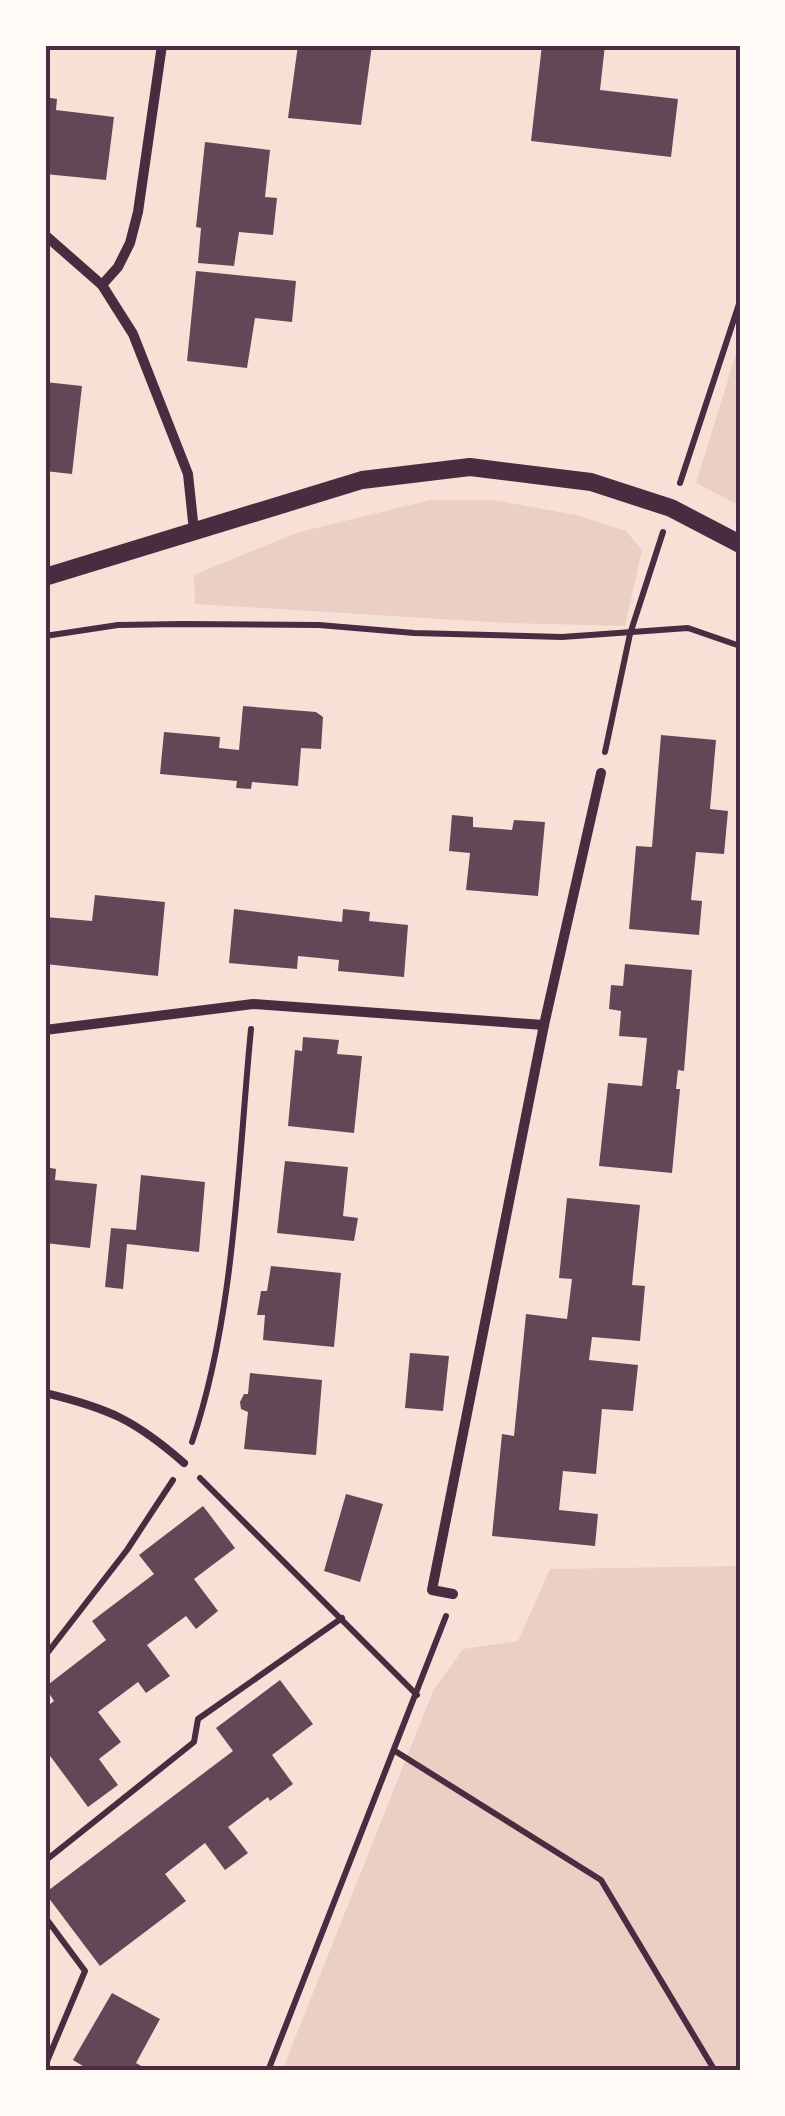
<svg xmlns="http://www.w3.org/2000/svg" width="785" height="2116" viewBox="0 0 785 2116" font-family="Montserrat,sans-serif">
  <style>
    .green { fill: #ebcfc5 }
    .building { fill: #644757 }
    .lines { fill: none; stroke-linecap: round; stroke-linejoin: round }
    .path { stroke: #4a2c40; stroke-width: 6 }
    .service { stroke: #4a2c40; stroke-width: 8 }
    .minor { stroke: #4a2c40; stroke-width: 10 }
    .tertiary { stroke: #4a2c40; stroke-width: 18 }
    .neatline { fill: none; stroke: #4a2c40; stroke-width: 4 }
  </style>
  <rect width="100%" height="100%" fill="#f7e1d7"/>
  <g class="green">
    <path d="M740,341V506L696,483Z"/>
    <path d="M430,500H493L576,515L626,531L642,550L625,626L506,623L195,604L194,575L296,533Z"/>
    <path d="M740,1566V2071H282L433,1691L463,1649L518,1641L550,1569Z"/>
  </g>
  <g class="building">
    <path d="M298,45H372L361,125L288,118Z"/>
    <path d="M542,45H605L600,90L678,99L671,157L531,141Z"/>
    <path d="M45,97L57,99L56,110L114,117L106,180L45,174Z"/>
    <path d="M205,142L270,150L265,197L277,198L273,235L239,232L234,266L198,263L201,228L196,227Z"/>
    <path d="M196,271L296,281L292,322L255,318L247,368L187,361Z"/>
    <path d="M45,382L82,386L72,474L45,471Z"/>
    <path d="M243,706L316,712L323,717L321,749L301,748L298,786L252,782L251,789L236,788L237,781L160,774L164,732L220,737L219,748L239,750Z"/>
    <path d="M661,735L716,740L710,809L728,811L724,854L696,852L691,900L702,901L699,935L629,929L636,846L652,847Z"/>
    <path d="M452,815L473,817V827L512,830L514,820L545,822L538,896L466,890L470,853L449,851Z"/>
    <path d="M95,895L165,902L158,976L45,964V917L92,921Z"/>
    <path d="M234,909L342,922L343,909L370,912L369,921L408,925L404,977L338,971L339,960L319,958L298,956L297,969L229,963Z"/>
    <path d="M625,964L692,970L684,1071L678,1070L676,1089H680L672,1173L599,1166L608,1083L642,1086L644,1067L647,1038L619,1036L621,1011L609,1009L611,985L623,986Z"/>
    <path d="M303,1037L339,1040L337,1054L362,1056L354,1133L288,1126L295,1050L302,1051Z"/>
    <path d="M285,1161L348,1167L343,1216L358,1218L354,1241L277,1233Z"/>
    <path d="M45,1167L56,1169L55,1180L97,1184L90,1248L45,1243Z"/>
    <path d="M141,1175L205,1182L199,1252L127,1244L123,1289L105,1287L111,1228L136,1230Z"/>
    <path d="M567,1198L640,1205L632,1285L645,1286L640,1341L592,1337L589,1360L638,1365L633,1411L602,1409L596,1474L563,1471L559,1510L598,1514L595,1546L492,1536L502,1434L514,1436L526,1314L567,1319L572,1279L559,1278Z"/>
    <path d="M271,1266L341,1273L334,1347L263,1340L265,1315H257L261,1291H267Z"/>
    <path d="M410,1353L449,1356L443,1411L405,1408Z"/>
    <path d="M250,1373L322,1380L316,1455L244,1449L248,1412L241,1409L240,1402L244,1394H248Z"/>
    <path d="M346,1494L383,1504L360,1582L324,1571Z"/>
    <path d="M203,1506L235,1548L194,1579L218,1611L196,1629L186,1616L147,1645L170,1676L146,1693L138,1682L98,1712L121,1742L99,1759L118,1785L88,1807L45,1749V1708L54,1701L45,1687L106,1640L92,1621L154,1574L139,1555Z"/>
    <path d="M280,1680L313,1724L272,1755L293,1784L270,1801L268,1797L228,1827L248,1853L225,1870L205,1843L165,1874L186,1901L100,1966L45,1893L233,1751L216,1728Z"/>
    <path d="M112,1993L160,2019L136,2063L150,2071H91L73,2060Z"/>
  </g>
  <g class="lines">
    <g class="path">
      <path d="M680,483L740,301"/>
      <path d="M45,636L118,625L182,624L319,625L414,633L562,637L688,628L740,646"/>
      <path d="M605,752L630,634L663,532"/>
      <path d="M192,1442C235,1316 238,1162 251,1029"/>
      <path d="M200,1478L417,1695"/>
      <path d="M45,1656L127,1550L173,1480"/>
      <path d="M395,1751L601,1880L715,2071"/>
      <path d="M45,1861L194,1742L198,1719L342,1618"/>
      <path d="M45,1917L85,1971L45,2066"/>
      <path d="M268,2071L446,1616"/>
    </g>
    <path class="service" d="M45,1393C108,1408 135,1420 184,1463"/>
    <g class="minor">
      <path d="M45,235L102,285L133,334L188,474L194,531"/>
      <path d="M102,285L118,267L130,243L138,212L162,45"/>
      <path d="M45,1030L253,1004L544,1025"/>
      <path d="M453,1594L432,1590L544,1025L601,773"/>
    </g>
    <path class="tertiary" d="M45,577L362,480L470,467L591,482L671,508L740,544"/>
  </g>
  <rect width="785" height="2116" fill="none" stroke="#fffaf5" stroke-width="95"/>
  <rect x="48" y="48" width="690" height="2020" class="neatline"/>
</svg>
